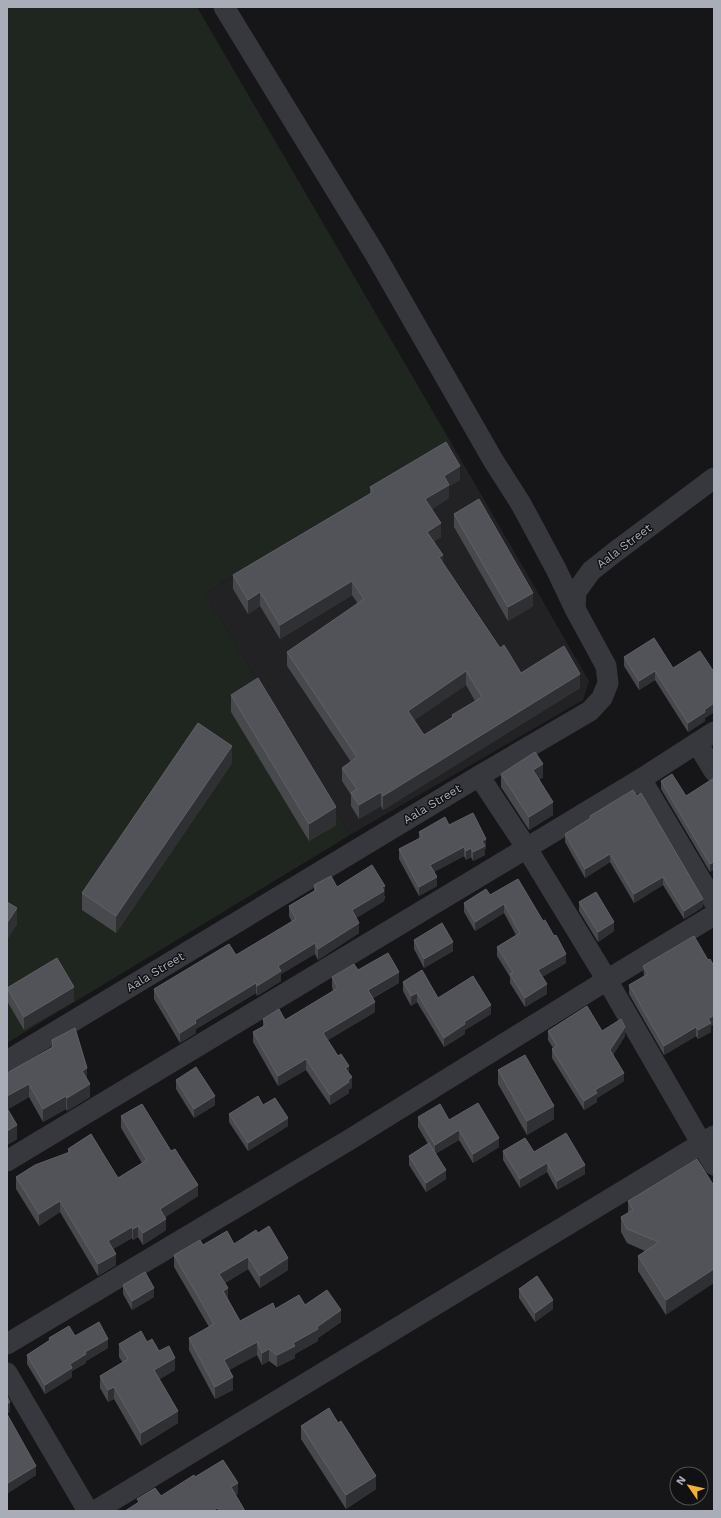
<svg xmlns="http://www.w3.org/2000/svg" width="721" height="1518" viewBox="0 0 721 1518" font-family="'Work Sans',sans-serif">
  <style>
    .built { fill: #222225 }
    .green { fill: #1e261f }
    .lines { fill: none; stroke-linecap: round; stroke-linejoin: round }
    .minor { stroke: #37383d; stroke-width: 21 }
    .wall { fill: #47494d; fill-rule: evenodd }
    .shaded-wall { fill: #2f3033 }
    .building { fill: #525359; stroke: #5f6168; fill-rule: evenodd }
    .labels { text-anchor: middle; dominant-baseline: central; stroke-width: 3; stroke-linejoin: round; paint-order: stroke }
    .street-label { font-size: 12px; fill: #a8adb8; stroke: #111113 }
  </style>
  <rect width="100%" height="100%" fill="#161618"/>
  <path class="built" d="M453,446L589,681L583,700L350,835L205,593Z"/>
  <path class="green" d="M7,7H197L453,446L205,593L350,835L7,1043Z"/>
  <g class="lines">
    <g class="minor">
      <path d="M575,609L576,592L591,571L615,552L714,478"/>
      <path d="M697,743L714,771"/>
      <path d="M479,776L526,847L607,980L714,1165"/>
      <path d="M641,779L714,902"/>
      <path d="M7,1061L479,776L590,711L602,698L608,683L606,666L575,609L556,569L521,504L493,460L375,254L224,7"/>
      <path d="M7,1161L641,779L714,732"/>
      <path d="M7,1344L349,1140L607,980L714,915"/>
      <path d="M7,1373L88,1511"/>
      <path d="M95,1511L714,1136"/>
    </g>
  </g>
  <g class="wall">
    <path d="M460,480L449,486V498L432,509L441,537L434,541L443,564L500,648L521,673L580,688L383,810L381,806L359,819L351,806V795L342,781V768L351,762L287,666V652L358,604L352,595L280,639L260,606L248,614L233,589V575L370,494V487ZM466,685L475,701L452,715V717L424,735L414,720Z"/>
    <path d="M454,514L533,606L508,621L454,527Z"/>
    <path d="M624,657L673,668L714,672V712L705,718V721L688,732L655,680L639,690L624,666Z"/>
    <path d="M231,695L336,825L309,841L231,712Z"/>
    <path d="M232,763L116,933L82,910V893Z"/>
    <path d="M501,774L543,777L539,780L553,815L529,830L501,787Z"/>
    <path d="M714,778L710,872L661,789V781L686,796Z"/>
    <path d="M590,816L703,907L684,919L663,885L634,903L610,862L585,878L565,842V834L590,818Z"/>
    <path d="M449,825L486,848L485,849V855L473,861L471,857L466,860L464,856L434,872L437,886L419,896L399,859V849L419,839V832Z"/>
    <path d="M518,879L566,963L542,977L547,994L525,1007L510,983V977L497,956V947L516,935L504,913L475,931L464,912V903L490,895Z"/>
    <path d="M314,885L337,887L385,896L384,901L356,918L359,933L318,960L315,954L281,974V981L257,996L256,993L196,1029V1033L180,1043L154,999V989L236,955L292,922L289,916V906L314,891Z"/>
    <path d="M579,902L614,931L598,942L579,911Z"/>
    <path d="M414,940L453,951L424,968L414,949Z"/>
    <path d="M643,966H714V1024L711,1026V1032L698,1039L696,1036L664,1055L629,994V985L644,976Z"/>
    <path d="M358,970L399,983L373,998L375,1012L328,1040L349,1073L352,1088L349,1089V1093L330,1105L306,1070L278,1086L253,1042V1032L263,1026V1019L285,1020L333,991L332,987V977Z"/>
    <path d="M403,982L438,998L491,1014L465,1030V1034L444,1047L417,1002L411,1006L403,991Z"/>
    <path d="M7,988L74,1001L24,1030L7,1001Z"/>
    <path d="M548,1031H602L625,1036L613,1055L624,1081L597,1098V1102L584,1110L552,1058V1049L553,1048L548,1040Z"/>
    <path d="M52,1040L87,1080L90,1097L67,1111L66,1109L43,1122L29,1097L8,1109L17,1139L7,1145V1073L52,1047Z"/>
    <path d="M498,1070L554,1119L527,1135L498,1084Z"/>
    <path d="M176,1080L215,1105L194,1118L176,1089Z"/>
    <path d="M263,1105L288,1126L248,1151L229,1122V1114Z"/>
    <path d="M121,1116L198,1196L165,1217L166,1230L143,1245L138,1237L133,1240L132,1238L113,1249L116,1265L98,1276L60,1212L39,1226L16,1189V1177L68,1153V1149L118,1178L142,1163L121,1128Z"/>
    <path d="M418,1117L449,1120L499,1147L473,1163L459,1140L435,1154L446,1179L426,1192L409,1165V1156L428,1144L418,1127Z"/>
    <path d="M503,1151L534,1152L585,1174L557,1190L547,1172L520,1188L503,1160Z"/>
    <path d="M697,1159L666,1315L638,1271V1256L645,1251L627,1243L621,1232V1217L628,1213V1201Z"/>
    <path d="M234,1244L288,1270L260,1288L248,1269L225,1283L228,1299L240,1321L275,1309L305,1305L341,1322L318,1338V1341L295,1354V1358L277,1367L269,1361L262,1365L257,1355L229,1370L233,1390L215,1399L189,1350V1338L209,1327L174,1267V1255L203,1245Z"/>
    <path d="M123,1285L154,1297L132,1310L123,1294Z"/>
    <path d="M519,1289L553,1309L535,1322L519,1298Z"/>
    <path d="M75,1336L108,1348L86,1361V1363L72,1371V1377L45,1394L27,1364V1355L49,1341V1338Z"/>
    <path d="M147,1342L159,1351L175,1370L159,1379L178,1423L141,1446L114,1399L108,1402L100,1388V1376L123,1363L119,1357V1344Z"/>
    <path d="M7,1414L36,1475L8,1493L7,1491Z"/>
    <path d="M301,1426L376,1489L346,1509L301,1439Z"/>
  </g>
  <g class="shaded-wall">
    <path d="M460,466V480L449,486V498L425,513V499L444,476Z"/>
    <path d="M441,523V537L427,546V532Z"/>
    <path d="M443,555V568L439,557Z"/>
    <path d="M352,581V595L280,639V625Z"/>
    <path d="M260,592V606L248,614V600Z"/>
    <path d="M533,593V606L508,621V607Z"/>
    <path d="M466,671V685L408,725V711Z"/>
    <path d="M655,671V680L639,690V681Z"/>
    <path d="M580,674V688L383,810V796Z"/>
    <path d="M714,703V712L705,718V721L688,732V723L704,710Z"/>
    <path d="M232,746V763L116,933V916Z"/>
    <path d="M543,764V777L533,784V770Z"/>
    <path d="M381,792V806L359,819V805Z"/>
    <path d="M553,802V815L529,830V817Z"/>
    <path d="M336,807V825L309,841V824Z"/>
    <path d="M486,839V848L485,849V855L473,861V852L482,841Z"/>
    <path d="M464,847V856L430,874V865Z"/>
    <path d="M471,848V857L466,860V851Z"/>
    <path d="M610,854V862L585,878V869Z"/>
    <path d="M714,862V870L710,872V864Z"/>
    <path d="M437,877V886L419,896V887Z"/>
    <path d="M663,877V885L634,903V894Z"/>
    <path d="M385,886L384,901L352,921V910Z"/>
    <path d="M703,899V907L684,919V911Z"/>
    <path d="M504,904V913L475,931V922Z"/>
    <path d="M17,908V925L7,940V923Z"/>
    <path d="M614,922V931L598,942V932Z"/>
    <path d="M359,923V933L318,960V949Z"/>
    <path d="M453,942V951L424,968V959Z"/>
    <path d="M315,943V954L281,974V981L257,996V986L278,966Z"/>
    <path d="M566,954V963L538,979V970Z"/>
    <path d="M399,972V983L368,1000V990Z"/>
    <path d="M256,983V993L196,1029V1033L180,1043V1033L195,1020Z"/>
    <path d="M547,984V994L525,1007V998Z"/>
    <path d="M74,987V1001L24,1030V1017Z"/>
    <path d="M417,993V1002L411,1006V996Z"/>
    <path d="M375,1002V1012L323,1043V1033Z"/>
    <path d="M491,1005V1014L465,1030V1034L444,1047V1038L464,1022Z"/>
    <path d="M714,1015V1024L711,1026V1032L698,1039V1030L708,1019Z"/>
    <path d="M625,1027V1036L610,1059V1050Z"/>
    <path d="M696,1027V1036L664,1055V1046Z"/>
    <path d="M306,1059V1070L278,1086V1076Z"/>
    <path d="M349,1066V1076L345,1068Z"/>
    <path d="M87,1068V1081L82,1071Z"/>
    <path d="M624,1073V1081L597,1098V1102L584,1110V1101L595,1090Z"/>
    <path d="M352,1077V1088L349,1089V1093L330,1105V1095Z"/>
    <path d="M29,1084V1097L7,1110V1096Z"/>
    <path d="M90,1084V1097L67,1111V1098Z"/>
    <path d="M66,1096V1109L43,1122V1109Z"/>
    <path d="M215,1096V1105L194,1118V1109Z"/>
    <path d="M554,1106V1119L527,1135V1121Z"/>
    <path d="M288,1118V1126L248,1151V1143Z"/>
    <path d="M17,1125V1139L7,1145V1131Z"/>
    <path d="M459,1130V1140L435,1154V1145Z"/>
    <path d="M499,1138V1147L473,1163V1154Z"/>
    <path d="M547,1163V1172L520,1188V1179Z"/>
    <path d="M585,1165V1174L557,1190V1181Z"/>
    <path d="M446,1170V1179L426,1192V1183Z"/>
    <path d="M198,1185V1196L160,1221V1209Z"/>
    <path d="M60,1201V1212L39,1226V1214Z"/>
    <path d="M166,1219V1230L143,1245V1233Z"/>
    <path d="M138,1226V1237L133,1240V1229Z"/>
    <path d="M132,1227V1238L108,1252V1241Z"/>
    <path d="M116,1254V1265L98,1276V1264Z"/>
    <path d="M248,1257V1269L219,1286V1274Z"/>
    <path d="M288,1258V1270L260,1288V1276Z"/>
    <path d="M714,1269V1283L666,1315V1300Z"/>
    <path d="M154,1288V1297L132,1310V1301Z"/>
    <path d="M228,1288V1301L223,1291Z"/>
    <path d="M553,1300V1309L535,1322V1313Z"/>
    <path d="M341,1310V1322L318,1338V1341L295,1354V1358L277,1367V1355Z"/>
    <path d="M108,1339V1348L86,1361V1363L72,1371V1377L45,1394V1385L85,1352Z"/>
    <path d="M257,1342V1355L224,1373V1360Z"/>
    <path d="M269,1349V1361L262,1365V1353Z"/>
    <path d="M175,1358V1370L154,1383V1370Z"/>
    <path d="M233,1377V1390L215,1399V1387Z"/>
    <path d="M114,1387V1399L108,1402V1390Z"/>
    <path d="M10,1402V1412L7,1414V1404Z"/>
    <path d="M178,1411V1423L141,1446V1433Z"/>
    <path d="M36,1466V1475L8,1493V1483Z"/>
    <path d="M376,1476V1489L346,1509V1495Z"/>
    <path d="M238,1483V1494L231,1498V1487Z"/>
  </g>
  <g class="building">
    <path d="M446,442L460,466L444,476L449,485L425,499L441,523L427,532L443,555L439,557L500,648L504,645L521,673L564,646L580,674L383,796L381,792L359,805L351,793L357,789L342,768L357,757L287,652L364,599L352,581L280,625L260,592L248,600L233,575L373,492L370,487ZM466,671L482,697L452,715L453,717L424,735L408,711Z"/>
    <path d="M479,499L533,593L508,607L454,514Z"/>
    <path d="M654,638L673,668L700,651L714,672V703L704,710L705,712L688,723L655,671L639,681L624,657Z"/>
    <path d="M258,678L336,807L309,824L231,695Z"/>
    <path d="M198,723L232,746L116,916L82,893Z"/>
    <path d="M535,752L543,764L533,770L553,802L529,817L501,774Z"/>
    <path d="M672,774L686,796L714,778V862L710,864L661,781Z"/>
    <path d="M633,790L637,796L641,793L703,899L684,911L663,877L634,894L610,854L585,869L565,834L591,818L590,816Z"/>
    <path d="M473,813L486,839L482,841L485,846L473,852L471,848L466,851L464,847L430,865L437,877L419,887L399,849L422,837L419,832L445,817L449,825Z"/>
    <path d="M372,865L385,886L382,887L384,891L352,910L359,923L318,949L315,943L278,966L281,971L257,986L256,983L195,1020L196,1023L180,1033L154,989L229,944L236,955L296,919L289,906L316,890L314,885L331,876L337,887Z"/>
    <path d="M518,879L543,921L545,920L554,936L556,935L566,954L538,970L547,984L525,998L510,974L513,972L497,947L520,933L504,904L475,922L464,903L486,889L490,895Z"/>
    <path d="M596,892L614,922L598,932L579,902Z"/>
    <path d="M7,902L17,908L7,923Z"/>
    <path d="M442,923L453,942L424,959L414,940Z"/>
    <path d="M694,936L708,960L710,959L714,966V1015L708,1019L711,1023L698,1030L696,1027L664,1046L629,985L648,974L643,966Z"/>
    <path d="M388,953L399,972L368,990L375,1002L323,1033L338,1056L341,1054L349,1066L345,1068L352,1077L348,1080L349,1082L330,1095L306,1059L278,1076L253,1032L266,1025L263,1019L279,1009L285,1020L338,988L332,977L354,964L358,970Z"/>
    <path d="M57,958L74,987L24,1017L7,988Z"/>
    <path d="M422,970L438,998L473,976L491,1005L464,1022L465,1024L444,1038L417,993L411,996L403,982Z"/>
    <path d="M587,1006L602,1031L621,1019L625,1027L610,1050L624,1073L595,1090L597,1093L584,1101L552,1049L557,1046L548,1031Z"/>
    <path d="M75,1028L87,1068L82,1071L90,1084L67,1098L66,1096L43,1109L29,1084L7,1096V1073L53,1047L52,1040Z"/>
    <path d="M525,1055L554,1106L527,1121L498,1070Z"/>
    <path d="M196,1067L215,1096L194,1109L176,1080Z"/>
    <path d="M258,1096L263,1105L275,1098L288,1118L248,1143L229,1114Z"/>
    <path d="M478,1103L499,1138L473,1154L459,1130L435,1145L418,1117L440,1104L449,1120Z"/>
    <path d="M142,1104L171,1151L175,1149L198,1185L160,1209L166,1219L143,1233L138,1226L133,1229L132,1227L108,1241L116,1254L98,1264L60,1201L39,1214L16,1177L35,1165L70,1152L68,1149L91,1134L118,1178L147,1160L121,1116Z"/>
    <path d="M7,1108L17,1125L7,1131Z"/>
    <path d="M566,1133L585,1165L557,1181L547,1163L520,1179L503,1151L525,1138L534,1152Z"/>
    <path d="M429,1143L446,1170L426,1183L409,1156Z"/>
    <path d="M697,1159L714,1186V1269L666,1300L638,1256L659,1242L627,1229L621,1217L633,1210L628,1201Z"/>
    <path d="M269,1226L288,1258L260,1276L248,1257L219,1274L228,1288L223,1291L240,1321L273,1303L275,1309L299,1295L305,1305L327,1290L341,1310L317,1327L318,1329L293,1343L295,1346L277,1355L269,1349L262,1353L257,1342L224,1360L233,1377L215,1387L189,1338L214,1324L174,1255L200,1240L203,1245L227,1231L234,1244L256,1230L258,1233Z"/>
    <path d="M145,1272L154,1288L132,1301L123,1285Z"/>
    <path d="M537,1276L553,1300L535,1313L519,1289Z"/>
    <path d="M99,1322L108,1339L85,1352L86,1354L70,1364L72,1368L45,1385L27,1355L50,1340L49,1338L69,1326L75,1336Z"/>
    <path d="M141,1331L147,1342L152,1339L159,1351L169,1346L175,1358L154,1370L178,1411L141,1433L114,1387L108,1390L100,1376L128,1359L119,1344Z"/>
    <path d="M7,1396L10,1402L7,1404Z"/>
    <path d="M329,1408L338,1423L341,1421L376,1476L346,1495L301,1426Z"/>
    <path d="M7,1414L36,1466L8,1483L7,1481Z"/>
    <path d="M223,1460L238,1483L231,1487L245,1511H219L217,1508L213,1511H125L139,1502L137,1499L155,1488L161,1496L194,1475L195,1477Z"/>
  </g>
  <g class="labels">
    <g class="street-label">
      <text transform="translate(624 546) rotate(-37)">Aala Street</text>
      <text transform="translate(432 804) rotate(-31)">Aala Street</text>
      <text transform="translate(155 972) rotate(-31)">Aala Street</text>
    </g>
  </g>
  <rect width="721" height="1518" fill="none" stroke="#a8adb8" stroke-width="16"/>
  <g transform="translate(689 1486) rotate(304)"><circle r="19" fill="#111113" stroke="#4d4f55"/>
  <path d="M0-3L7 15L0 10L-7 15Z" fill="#f2b134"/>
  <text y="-6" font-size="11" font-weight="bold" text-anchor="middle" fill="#a8adb8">N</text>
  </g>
</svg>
